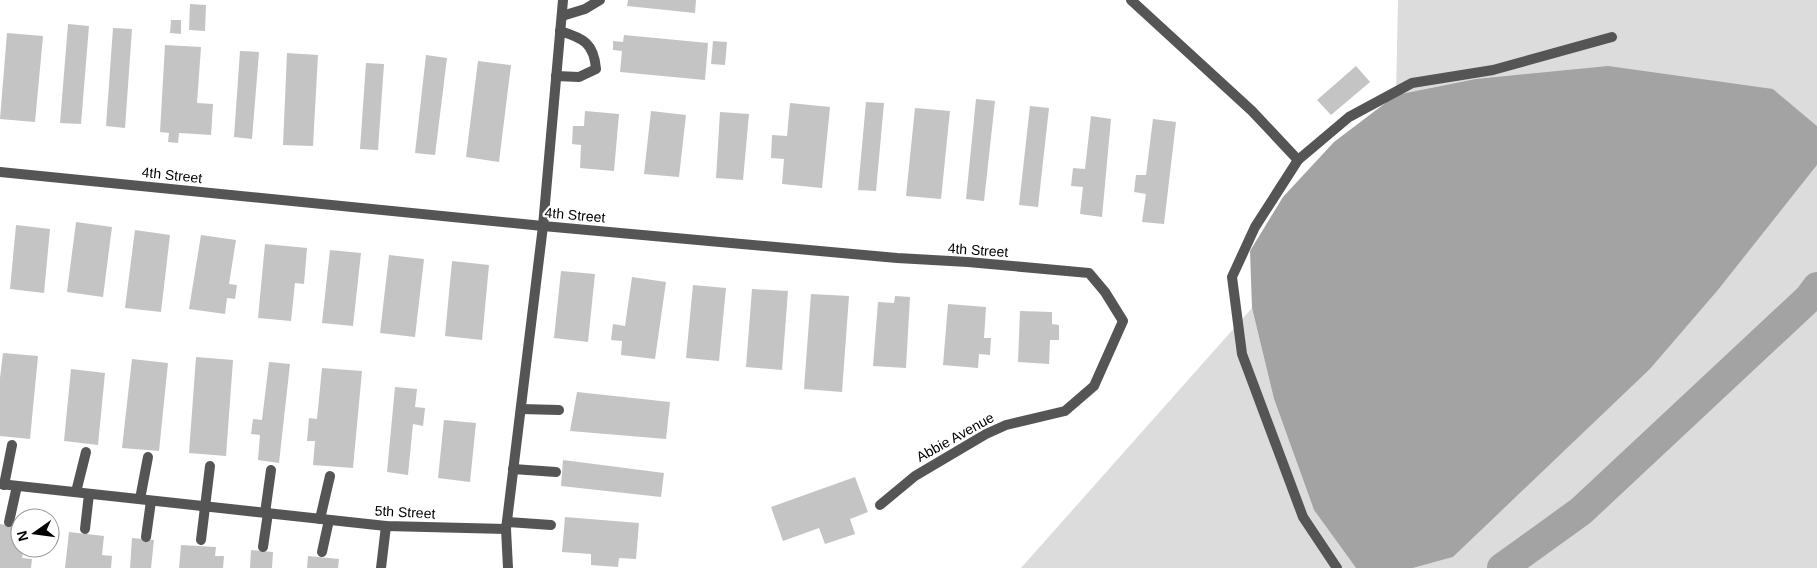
<svg xmlns="http://www.w3.org/2000/svg" width="1817" height="568" viewBox="0 0 1817 568" font-family="Arial,sans-serif">
  <style>
    .green { fill: #dcdcdc }
    .water { fill: #a3a3a3 }
    .lines { fill: none; stroke-linecap: round; stroke-linejoin: round }
    .canal { stroke: #a3a3a3; stroke-width: 30 }
    .building { fill: #c4c4c4 }
    .service { stroke: #555; stroke-width: 10 }
    .minor { stroke: #555; stroke-width: 10 }
    .labels { text-anchor: middle; dominant-baseline: central; stroke-width: 4.5; stroke-linejoin: round; paint-order: stroke }
    .street-label { font-size: 14px; fill: #000; stroke: #fff }
  </style>
  <rect width="100%" height="100%" fill="#fff"/>
  <g class="green">
    <path d="M1398,0H1817V126L1773,89L1396,95Z"/>
    <path d="M1817,165V568H1413L1453,557L1650,369L1718,290Z"/>
    <path d="M1252,308L1274,399L1314,510L1356,568H1021Z"/>
  </g>
  <path class="water" d="M1608,66L1773,89L1817,126V165L1718,290L1650,369L1453,557L1413,568H1356L1314,510L1274,399L1252,308L1250,251L1283,197L1334,142L1396,95L1476,79Z"/>
  <g class="lines">
    <path class="canal" d="M1502,568L1581,511L1809,298L1817,287"/>
  </g>
  <g class="building">
    <path d="M628,0H696L695,13L627,6Z"/>
    <path d="M190,4L206,5L205,31L189,30Z"/>
    <path d="M171,20H181V34L170,33Z"/>
    <path d="M68,24L89,26L81,124L60,123Z"/>
    <path d="M113,28L132,29L125,128L106,126Z"/>
    <path d="M7,33L43,36L35,122L0,119Z"/>
    <path d="M624,35L708,43L705,80L620,72L622,51L613,50V41L623,42Z"/>
    <path d="M713,41L727,42L725,65L711,64Z"/>
    <path d="M165,45L201,47L197,103L213,104L211,135L179,133L178,143L168,142L169,133L160,132Z"/>
    <path d="M240,51L259,52L252,139L234,137Z"/>
    <path d="M287,53L318,55L313,146L283,145Z"/>
    <path d="M426,55L447,58L435,155L415,153Z"/>
    <path d="M478,61L511,65L499,162L466,157Z"/>
    <path d="M366,63L384,64L378,150L360,149Z"/>
    <path d="M1356,66L1370,82L1331,115L1317,100Z"/>
    <path d="M976,99L995,101L984,201L966,199Z"/>
    <path d="M866,102L884,103L876,191L858,190Z"/>
    <path d="M790,103L830,107L822,188L782,184L784,159L771,158L772,135L787,136Z"/>
    <path d="M1030,106L1049,108L1038,207L1019,205Z"/>
    <path d="M915,108L950,111L941,199L906,196Z"/>
    <path d="M585,111L619,114L614,171L580,168L581,145L572,144L573,126H584Z"/>
    <path d="M651,111L686,115L679,177L644,174Z"/>
    <path d="M720,112L749,114L743,180L716,178Z"/>
    <path d="M1091,116L1111,119L1102,217L1080,214L1083,187L1071,186L1073,168L1085,169Z"/>
    <path d="M1153,119L1176,122L1164,224L1142,222L1146,194L1134,192L1136,175H1146Z"/>
    <path d="M76,222L112,227L103,297L67,292Z"/>
    <path d="M16,225L50,229L44,293L10,289Z"/>
    <path d="M135,230L170,235L161,312L125,308Z"/>
    <path d="M201,235L236,240L229,284L237,285L235,299L227,298L225,314L189,309Z"/>
    <path d="M265,244L307,248L304,284L295,283L291,321L258,318Z"/>
    <path d="M330,250L361,253L353,326L322,323Z"/>
    <path d="M389,255L424,259L415,337L380,333Z"/>
    <path d="M452,261L489,265L482,340L445,336Z"/>
    <path d="M561,271L595,274L588,342L554,338Z"/>
    <path d="M632,277L666,282L655,359L621,355L622,341L611,340L613,324L625,326Z"/>
    <path d="M693,285L726,288L719,361L686,358Z"/>
    <path d="M752,289L788,291L782,370L746,367Z"/>
    <path d="M811,294L849,296L842,392L804,389Z"/>
    <path d="M895,296L910,297L906,368L873,366L878,302L894,303Z"/>
    <path d="M948,304L986,307L984,338H991L990,355L979,354L978,368L943,365Z"/>
    <path d="M1020,311L1052,312V324L1059,325V340H1050L1049,364L1018,362Z"/>
    <path d="M3,353L38,356L30,439L0,436V378Z"/>
    <path d="M196,357L233,360L226,456L189,453Z"/>
    <path d="M132,359L168,363L159,451L122,448Z"/>
    <path d="M269,362L290,364L279,463L258,460L260,435L251,434L253,419L262,420Z"/>
    <path d="M322,368L362,371L353,468L313,465L315,441H307L309,418L317,419Z"/>
    <path d="M71,369L105,373L98,445L64,441Z"/>
    <path d="M395,387L417,389L415,407L425,408L423,426L413,424L408,475L387,472Z"/>
    <path d="M577,392L670,402L666,439L570,431Z"/>
    <path d="M444,420L476,423L470,482L438,478Z"/>
    <path d="M563,460L664,473L661,497L561,486Z"/>
    <path d="M855,477L868,512L850,519L855,534L825,544L819,528L783,541L771,507Z"/>
    <path d="M565,517L639,523L636,559L619,558L618,567L591,565V554L562,552Z"/>
    <path d="M0,524L20,527V548H24L22,558L32,559L31,568H0Z"/>
    <path d="M69,532L104,536L102,555L112,556L111,568H65Z"/>
    <path d="M132,538L154,540L151,568H130Z"/>
    <path d="M181,545L216,547L215,556H224L223,568H179Z"/>
    <path d="M251,550L273,552L272,568H250Z"/>
    <path d="M308,556L339,559L338,568H307Z"/>
  </g>
  <g class="lines">
    <g class="service">
      <path d="M1131,0L1252,111L1298,160"/>
      <path d="M562,16L585,9L600,0"/>
      <path d="M556,76L579,77L596,69C594,43 583,38 560,31"/>
      <path d="M521,409L559,410"/>
      <path d="M513,469L556,472"/>
      <path d="M4,485L12,445"/>
      <path d="M76,492L86,452"/>
      <path d="M140,499L148,457"/>
      <path d="M265,513L271,470"/>
      <path d="M320,519L330,476"/>
      <path d="M9,522L17,486"/>
      <path d="M507,522L551,525"/>
      <path d="M85,529L89,494"/>
      <path d="M506,529L508,568"/>
      <path d="M146,537L151,501"/>
      <path d="M201,540L210,466"/>
      <path d="M263,547L268,513"/>
      <path d="M322,552L329,520"/>
      <path d="M1337,568L1303,517L1242,354L1232,277L1255,227L1298,160L1349,117L1412,83L1493,70L1612,37"/>
    </g>
    <g class="minor">
      <path d="M0,172L543,226L897,258L968,262L1089,273L1105,292L1123,321L1094,386L1065,411L1006,425L986,434L915,476L880,505"/>
      <path d="M0,484L386,526L506,529L543,226L563,0"/>
      <path d="M381,568L386,526"/>
    </g>
  </g>
  <g class="labels">
    <g class="street-label">
      <text transform="translate(172 175) rotate(6)">4th Street</text>
      <text transform="translate(575 215) rotate(5)">4th Street</text>
      <text transform="translate(978 250) rotate(4)">4th Street</text>
      <text transform="translate(955 437) rotate(-29)">Abbie Avenue</text>
      <text transform="translate(405 512) rotate(3)">5th Street</text>
    </g>
  </g>
  <g transform="translate(35 533) rotate(256)"><circle r="24" fill="#ffffff" stroke="#999999"/>
  <path d="M0-4L9 19L0 12L-9 19Z" fill="#000000"/>
  <text y="-8" font-size="14" font-weight="bold" text-anchor="middle" fill="#000000">N</text>
  </g>
</svg>
